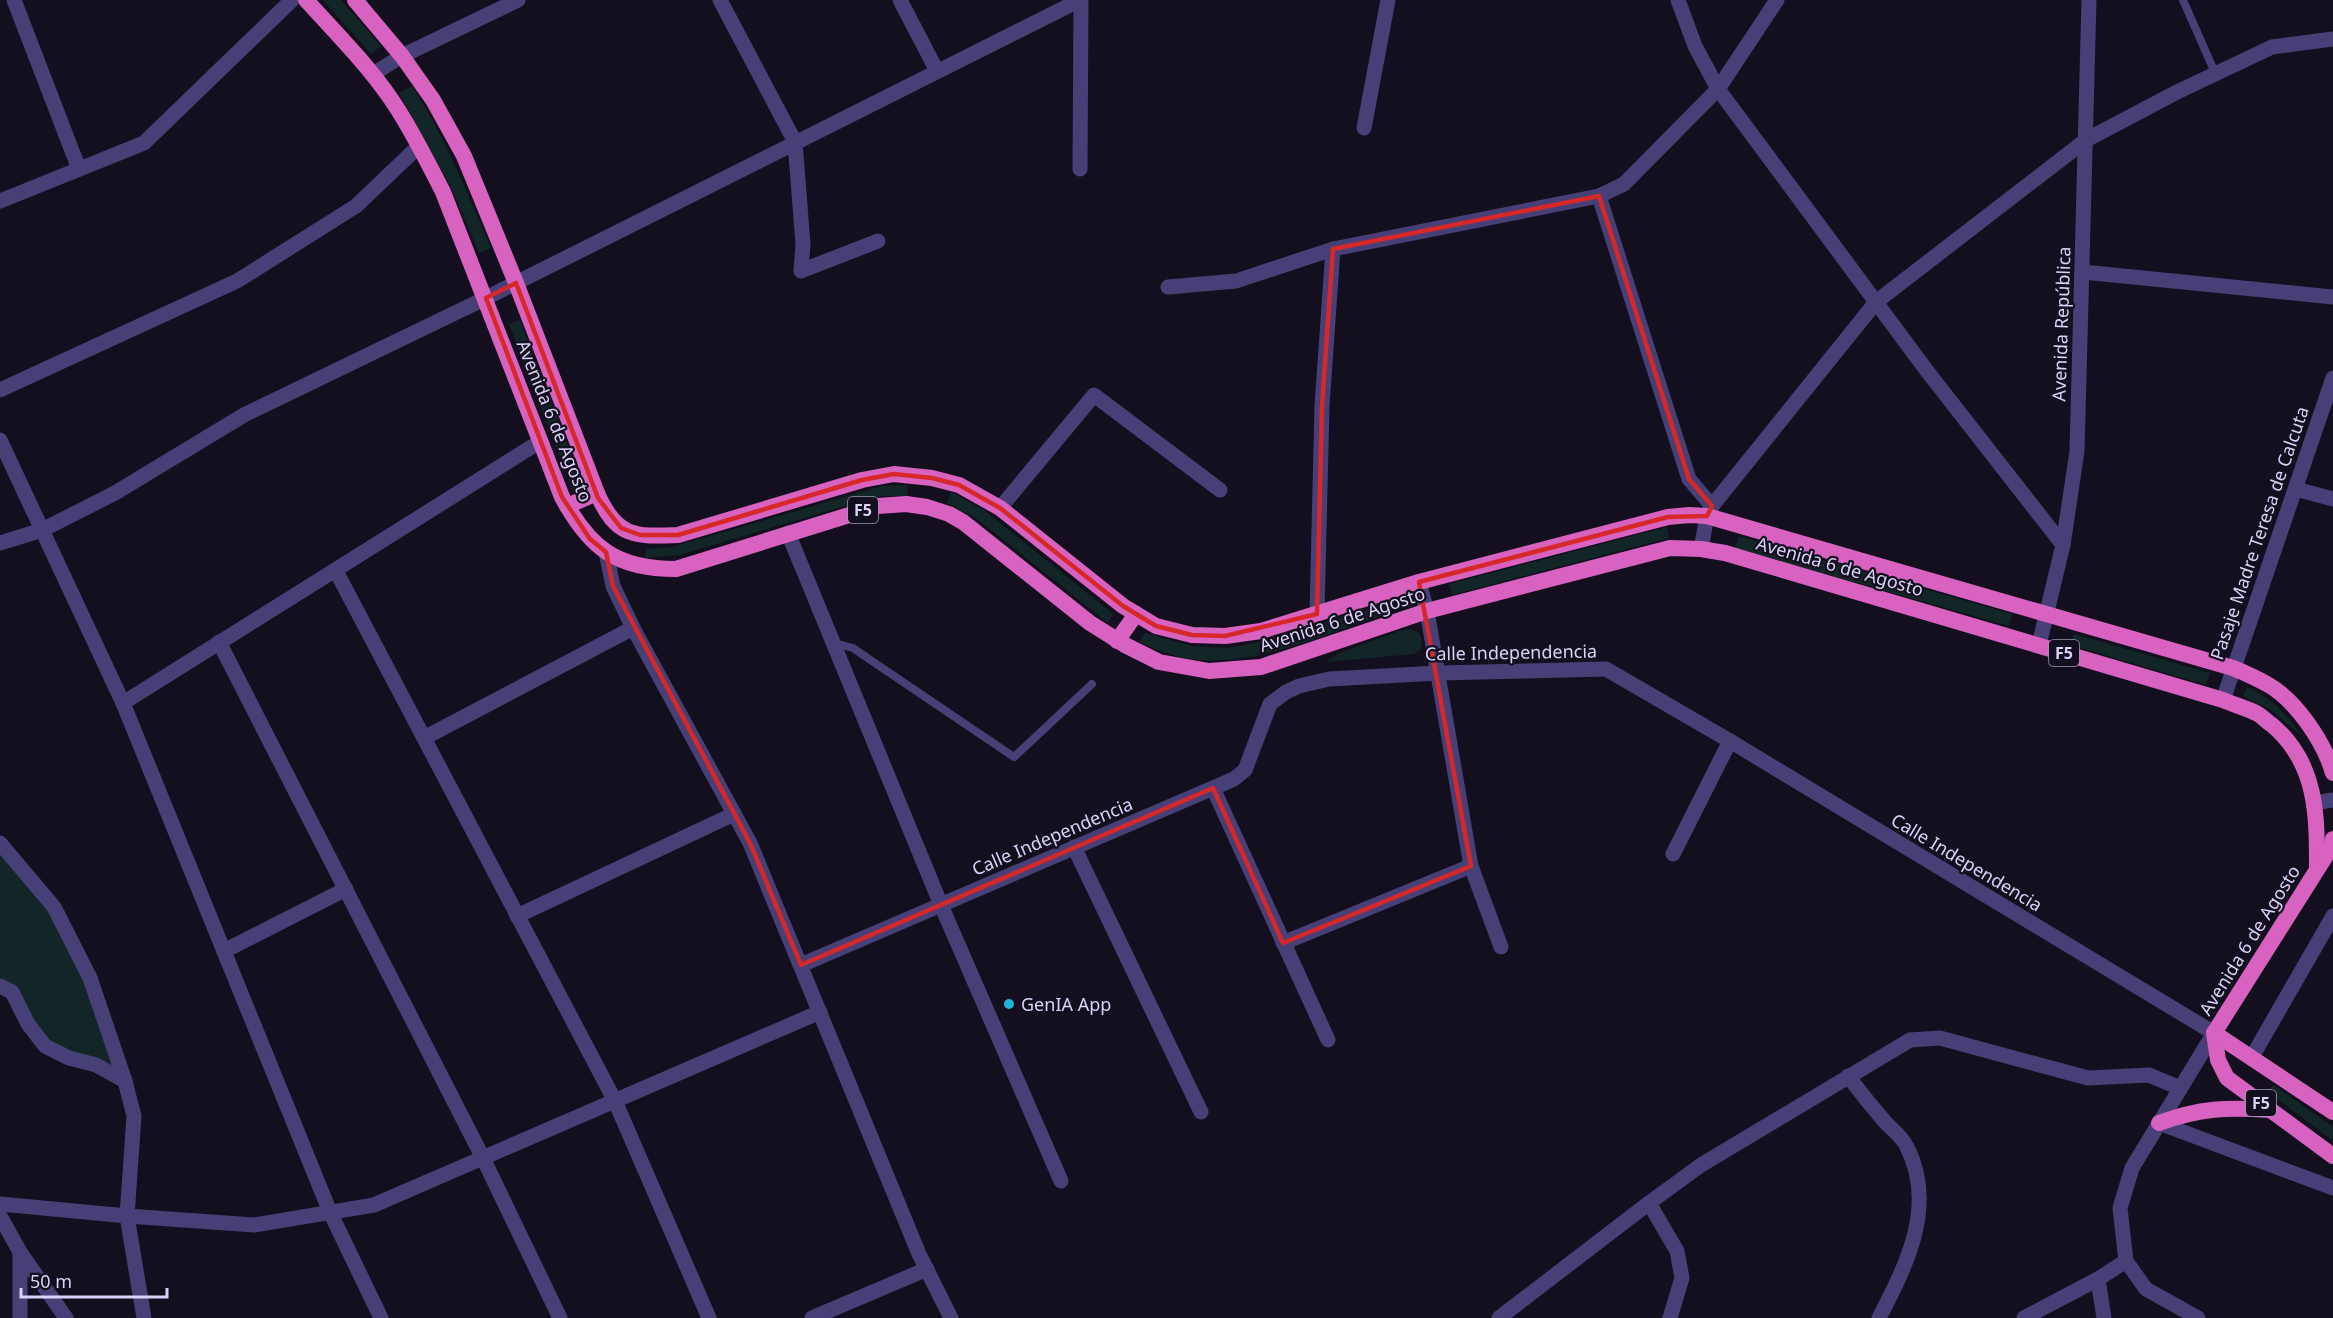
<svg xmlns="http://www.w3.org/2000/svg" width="2333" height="1318" viewBox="0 0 2333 1318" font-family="'Noto Sans',sans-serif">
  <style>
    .green { fill: #132627 }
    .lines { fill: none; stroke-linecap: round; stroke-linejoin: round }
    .service { stroke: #474077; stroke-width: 8 }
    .minor { stroke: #474077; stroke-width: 15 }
    .tertiary { stroke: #474077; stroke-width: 15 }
    .trunk { stroke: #d862bf; stroke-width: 16 }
    .marked { fill: none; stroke: #d62828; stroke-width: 4.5; stroke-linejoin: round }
    .poi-dot { fill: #1db5da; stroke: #130f1e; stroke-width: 2 }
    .labels { text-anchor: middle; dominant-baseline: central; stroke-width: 4.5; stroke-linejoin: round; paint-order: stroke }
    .shield { fill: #130f1e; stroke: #9e98b7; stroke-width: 1.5 }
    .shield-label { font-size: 16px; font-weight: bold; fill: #dad2f9 }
    .street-label { font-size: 18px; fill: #dad2f9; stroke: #130f1e }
    .poi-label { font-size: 18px; fill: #dad2f9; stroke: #130f1e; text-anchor: start }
  </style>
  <rect width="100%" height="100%" fill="#130f1e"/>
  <g class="green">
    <path d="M323,0H341L381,46L371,54Z"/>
    <path d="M412,86C445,137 467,192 491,248L479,253L450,185L399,93Z"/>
    <path d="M520,320L584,488L573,492L509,324Z"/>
    <path d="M907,485L908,496H879L679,555L645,558L646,549L672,547L882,486Z"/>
    <path d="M951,492L984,510L1113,614L1108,623L977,519L947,503Z"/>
    <path d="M1667,527L1669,538L1452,595L1449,584Z"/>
    <path d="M1739,536L2012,614L2009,626L1735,548Z"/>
    <path d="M1389,603L1392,612C1330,632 1258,667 1192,659C1173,657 1156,649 1139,642L1145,633L1191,646L1227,648L1252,644Z"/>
    <path d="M1410,629L1418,632L1422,640L1421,649L1414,654L1325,662L1339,653L1402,630Z"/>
    <path d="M2074,634L2210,673L2206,685L2071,645Z"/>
    <path d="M2247,687C2271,698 2286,713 2301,735L2271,710L2243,696Z"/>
    <path d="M0,843L54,907L125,1081L45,1046L12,992L0,991Z"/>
    <path d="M2274,1085L2333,1127V1141L2267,1091Z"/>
  </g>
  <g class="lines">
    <g class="service">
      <path d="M2183,0L2216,75"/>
      <path d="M834,643L853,648L866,657L1014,757L1092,684"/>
    </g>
    <g class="minor">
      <path d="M14,0L79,169"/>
      <path d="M720,0L795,142L803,244L801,271L878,241"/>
      <path d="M900,0L937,71"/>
      <path d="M373,74L402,56L518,0"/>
      <path d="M1364,128L1388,0"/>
      <path d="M1080,169L1081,0"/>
      <path d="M1599,196L1689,479L1712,506"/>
      <path d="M0,201L144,143L292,0"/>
      <path d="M2083,272L2333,297"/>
      <path d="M1168,287L1236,281L1333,249L1599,196L1624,184L1718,89L1777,0"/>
      <path d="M0,390L237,281L356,206L419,146"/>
      <path d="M0,440L123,703L330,1212L381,1318"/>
      <path d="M2296,489L2333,499"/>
      <path d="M1000,508L1094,395L1220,490"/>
      <path d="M788,533L941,905L1061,1181"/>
      <path d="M0,543L42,530L115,493L244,415L486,298L1080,0"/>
      <path d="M1701,549L1707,516L1712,506L1876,302L2086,140L2177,92L2272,47L2333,39"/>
      <path d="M606,552L613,586L633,628L750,843L919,1254L951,1318"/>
      <path d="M336,571L424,738"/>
      <path d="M1419,582L1427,611L1471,866L1501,947"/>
      <path d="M1317,614L1322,406L1333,249"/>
      <path d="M633,628L424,738L615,1101L709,1318"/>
      <path d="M219,642L483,1158L560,1318"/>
      <path d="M2223,700L2333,378"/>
      <path d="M123,703L541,441"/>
      <path d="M1213,788L1328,1040"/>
      <path d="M2314,803L2333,800"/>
      <path d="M0,843L54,907L90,978L125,1081L134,1116L127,1216L144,1318"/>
      <path d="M1074,847L1201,1112"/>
      <path d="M1673,854L1730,741"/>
      <path d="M517,916L734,814"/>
      <path d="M1283,943L1471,866"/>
      <path d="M224,951L346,889"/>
      <path d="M801,965L1234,779L1245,770L1270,704L1286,692L1299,686L1329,679L1438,673L1606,669L1730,741L2214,1033L2132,1168L2120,1208L2126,1261L2146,1289L2198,1318"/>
      <path d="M0,986L12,992L28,1024L45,1046L69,1058L96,1065L125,1081"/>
      <path d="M2252,1057L2333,916"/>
      <path d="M1848,1076C1860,1092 1872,1107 1886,1123C1893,1130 1903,1138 1907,1147C1937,1206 1906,1266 1879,1318"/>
      <path d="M2159,1123L2333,1188"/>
      <path d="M1649,1203L1677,1251L1682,1278L1670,1318"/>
      <path d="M0,1204L127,1216L254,1225L374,1205L820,1012"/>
      <path d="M0,1216L20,1252L66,1318"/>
      <path d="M20,1252V1318"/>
      <path d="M2098,1279L2104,1318"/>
      <path d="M812,1318L927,1269"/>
      <path d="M1499,1318L1649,1203L1701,1165L1910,1040L1940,1038L2088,1078L2149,1075L2180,1088"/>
      <path d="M2024,1318L2098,1279L2126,1261"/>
    </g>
    <g class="tertiary">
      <path d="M1678,0L1695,46L1718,89L1927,371L2063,545"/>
      <path d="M2039,645L2063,545L2077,451L2089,0"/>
    </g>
    <g class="trunk">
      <path d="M306,0C335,32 366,63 391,99C411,128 427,161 443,192L562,497C590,549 617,569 676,569L878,506L906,504L927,507L949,514L963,522L1090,623L1125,645L1159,662L1209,671L1261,667L1427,611L1670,548L1701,549L1725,553L2223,700C2234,705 2247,708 2258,714C2263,717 2267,722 2272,725C2317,763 2317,814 2317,868"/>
      <path d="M355,0L402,56L433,100L464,156L516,283L597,493C616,537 634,537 678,535L862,480L894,474L932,478L959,485L1000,508L1123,606L1156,626L1192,635L1225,636L1261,631L1419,582L1668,517L1689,515L1707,516L2233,668C2245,673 2256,678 2267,684C2296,700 2324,742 2333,773"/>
      <path d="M567,506L597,493"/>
      <path d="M1117,641L1136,614"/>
      <path d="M2333,839L2332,846L2214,1033L2218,1060L2227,1078L2333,1156"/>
      <path d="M2214,1033L2333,1112"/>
      <path d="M2159,1123C2200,1108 2227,1107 2270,1110"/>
    </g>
  </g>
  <path class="marked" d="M1599,196L1689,479L1712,506L1707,516L1668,517L1419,582L1471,866L1283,943L1213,788L801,965L750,843L613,586L606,552L590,539L562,497L486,298L516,283L598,498L621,528L640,535H678L862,480L894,474L932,478L959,485L1000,508L1123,606L1156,626L1192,635L1225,636L1317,614L1322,406L1333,249Z"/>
  <circle class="poi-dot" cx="1009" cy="1004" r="6"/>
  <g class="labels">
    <g class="shield">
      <rect x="848" y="497" width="30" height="26" rx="4.5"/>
      <rect x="2049" y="640" width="30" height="26" rx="4.5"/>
      <rect x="2246" y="1090" width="30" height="26" rx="4.5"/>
    </g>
    <g class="shield-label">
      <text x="863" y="510">F5</text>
      <text x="2064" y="653">F5</text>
      <text x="2261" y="1103">F5</text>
    </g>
    <g class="street-label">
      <text transform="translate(2061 324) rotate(-88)">Avenida República</text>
      <text transform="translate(555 421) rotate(68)">Avenida 6 de Agosto</text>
      <text transform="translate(2259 533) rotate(-71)">Pasaje Madre Teresa de Calcuta</text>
      <text transform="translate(1840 566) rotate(16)">Avenida 6 de Agosto</text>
      <text transform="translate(1342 619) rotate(-18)">Avenida 6 de Agosto</text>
      <text transform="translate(1511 652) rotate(-1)">Calle Independencia</text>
      <text transform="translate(1052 836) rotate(-23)">Calle Independencia</text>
      <text transform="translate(1967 862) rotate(31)">Calle Independencia</text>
      <text transform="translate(2249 940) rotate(-58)">Avenida 6 de Agosto</text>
    </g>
    <g class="poi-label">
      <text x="1021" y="1004">GenIA App</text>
    </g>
  </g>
  <path d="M21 1288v9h146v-9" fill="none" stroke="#dad2f9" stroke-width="3"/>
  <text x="30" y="1288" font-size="18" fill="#dad2f9" stroke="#130f1e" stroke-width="4.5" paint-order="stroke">50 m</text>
</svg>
